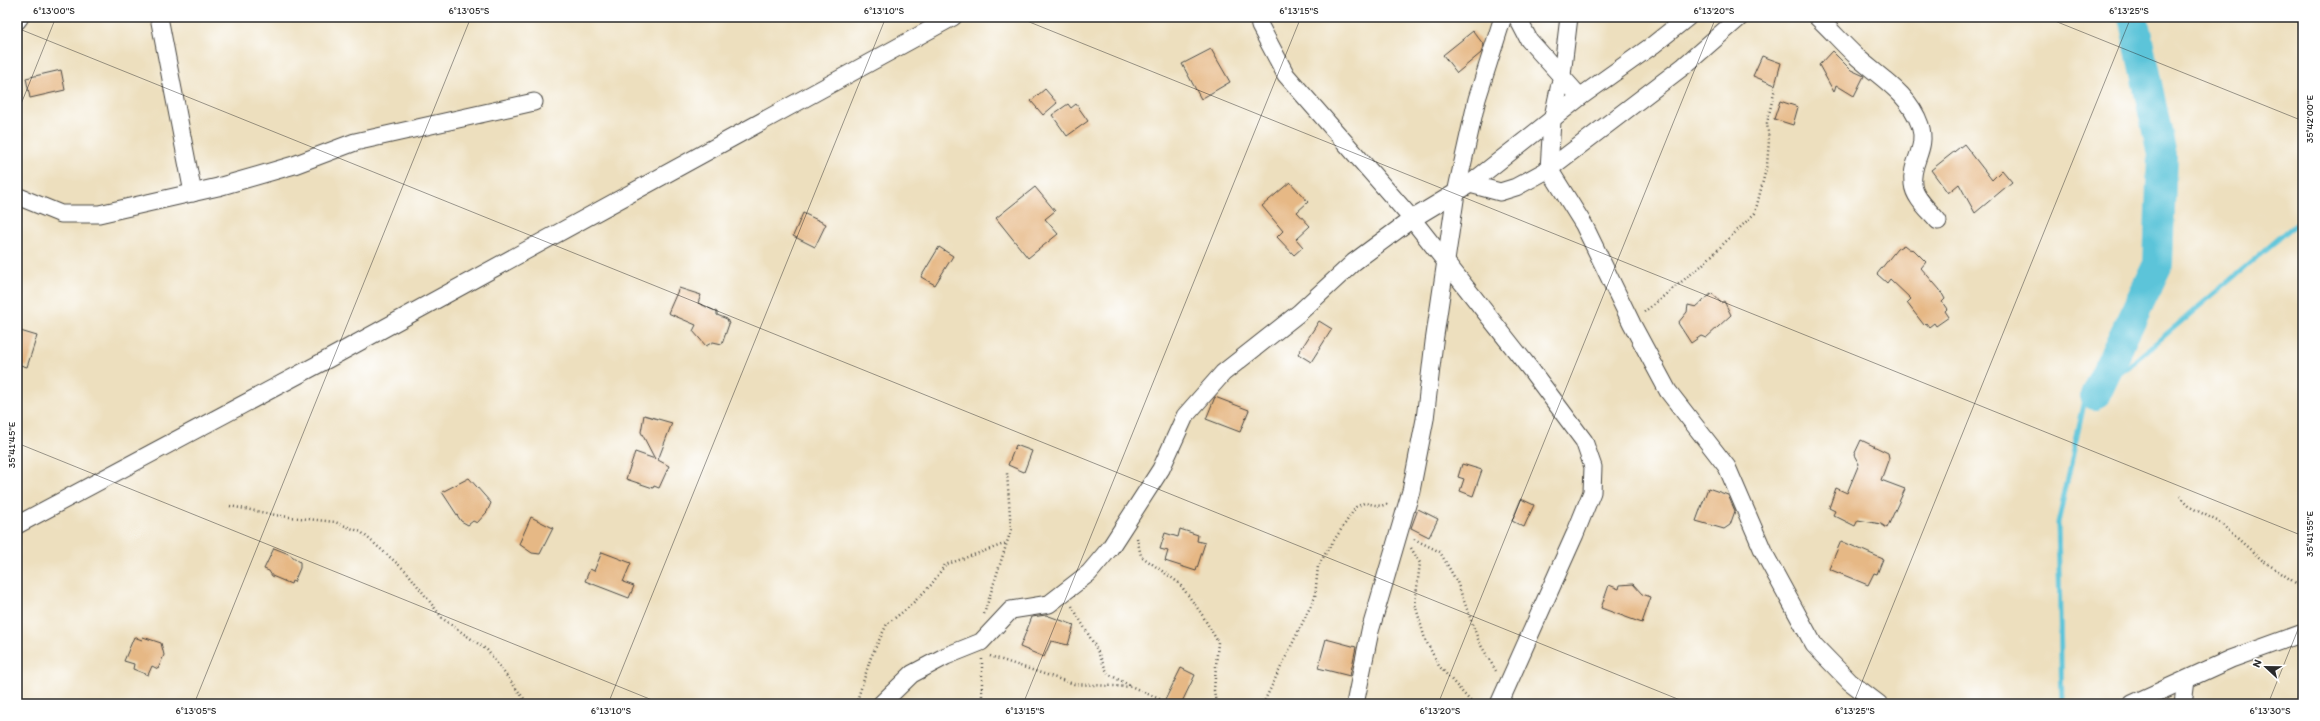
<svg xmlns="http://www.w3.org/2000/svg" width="2320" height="721" viewBox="0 0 2320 721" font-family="Itim,sans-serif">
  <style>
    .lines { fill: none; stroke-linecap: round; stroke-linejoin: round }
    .stream { stroke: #5cc4d9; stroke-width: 5 }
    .river { stroke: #5cc4d9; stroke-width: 30 }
    .building { fill: #e6b885 }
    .street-casing { stroke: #484641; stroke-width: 19 }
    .path { stroke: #484641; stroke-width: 2.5; stroke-dasharray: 1 3; stroke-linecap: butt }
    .street { stroke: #fff; stroke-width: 17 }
    .ticks { fill: none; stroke: #2b2b2b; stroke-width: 1; stroke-opacity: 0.45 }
    .neatline { fill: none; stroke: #2b2b2b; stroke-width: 1.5 }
    .ticks-label { font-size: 10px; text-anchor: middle; fill: #2b2b2b }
  </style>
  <rect width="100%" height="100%" fill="#fff"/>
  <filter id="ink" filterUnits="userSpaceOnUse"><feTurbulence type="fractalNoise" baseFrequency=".025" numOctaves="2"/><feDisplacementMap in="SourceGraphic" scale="8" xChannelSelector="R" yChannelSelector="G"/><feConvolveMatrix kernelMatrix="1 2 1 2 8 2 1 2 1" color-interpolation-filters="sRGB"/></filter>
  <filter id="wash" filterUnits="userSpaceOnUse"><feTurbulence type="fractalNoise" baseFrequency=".012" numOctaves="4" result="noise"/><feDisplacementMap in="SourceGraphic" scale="16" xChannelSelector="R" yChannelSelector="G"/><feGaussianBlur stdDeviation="0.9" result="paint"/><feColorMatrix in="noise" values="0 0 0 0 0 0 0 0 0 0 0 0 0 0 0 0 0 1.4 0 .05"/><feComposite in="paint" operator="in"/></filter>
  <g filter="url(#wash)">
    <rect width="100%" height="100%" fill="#eddfbe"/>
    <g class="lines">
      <path class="stream" d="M2062,704L2058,523L2084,404L2303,218"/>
      <path class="river" d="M2095,395L2158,264L2162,155L2133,17"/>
    </g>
    <g id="blocks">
      <g class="building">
        <path d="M1473,31L1484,45L1481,53L1457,73L1443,55Z"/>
        <path d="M1211,49L1230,82L1201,99L1182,64Z"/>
        <path d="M1832,51L1851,70L1864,76L1854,96L1836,85L1834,92L1819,65Z"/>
        <path d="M1762,56L1781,63L1775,85L1753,76Z"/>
        <path d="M61,70L65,90L30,98L26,78Z"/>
        <path d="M1045,89L1057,103L1043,115L1031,101Z"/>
        <path d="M1780,101L1798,107L1793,125L1774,119Z"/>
        <path d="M1068,104L1071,108L1076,104L1088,121L1067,136L1052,115Z"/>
        <path d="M1964,144L1992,180L2002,170L2012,182L1975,213L1959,184L1948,193L1931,170Z"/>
        <path d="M1290,182L1308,202L1297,212L1310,226L1296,239L1303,247L1294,255L1277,237L1283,231L1262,206Z"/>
        <path d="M1035,187L1055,211L1045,219L1058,234L1028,258L996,218Z"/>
        <path d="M803,213L826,224L815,247L793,236Z"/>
        <path d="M1904,245L1909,249L1914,250L1926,262L1921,268L1940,290L1945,299L1942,302L1947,309L1945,311L1949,317L1936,326L1934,323L1929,327L1926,323L1924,325L1907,303L1911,299L1890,279L1887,283L1877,274L1897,249Z"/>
        <path d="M939,247L953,256L935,285L921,277Z"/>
        <path d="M679,288L701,295L698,303L717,312V315L727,319L729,324L722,344L713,342L706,346L693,331L696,325L668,313Z"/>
        <path d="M1712,293L1721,303L1724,301L1731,315L1706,338L1701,336L1691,343L1678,323L1687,312L1688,305L1696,307Z"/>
        <path d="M1319,321L1332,329L1311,362L1298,354Z"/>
        <path d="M17,330L37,336L27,367L17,364Z"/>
        <path d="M1215,397L1249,410L1240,432L1206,419Z"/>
        <path d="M644,415L672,423L658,460L669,466L659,488L654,486L653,488L626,479L635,452L655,459L641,432Z"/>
        <path d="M1861,440L1888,453L1889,458L1881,480L1905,489L1887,528L1881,524L1858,520L1855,526L1833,515L1835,511L1829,508L1836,488L1847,493L1859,464L1854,455Z"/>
        <path d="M1016,445L1032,451L1024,472L1008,465Z"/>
        <path d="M1462,464L1482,470L1473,496L1460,491L1464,479L1458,477Z"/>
        <path d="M469,478L491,503L487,512L477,523L473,521L468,525L461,521L442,492Z"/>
        <path d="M1708,488L1728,495L1735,511L1730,525L1724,529L1696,521Z"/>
        <path d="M1521,499L1534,505L1524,527L1512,521Z"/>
        <path d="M1418,509L1438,519L1429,537L1411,528Z"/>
        <path d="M531,517L553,528L540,554L532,553L519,544Z"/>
        <path d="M1180,529L1198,535L1197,541L1205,543L1196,571L1165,561L1168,551L1160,549L1165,533L1178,537Z"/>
        <path d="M1841,541L1883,559L1877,574L1874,573L1868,585L1829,569Z"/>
        <path d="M274,548L289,554L300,562V568L294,582L292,581L291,584L272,576L269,571L264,569Z"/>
        <path d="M602,552L631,563L623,582L634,586L629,598L585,581L590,569L594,571Z"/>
        <path d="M1633,584L1642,594L1651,597L1642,623L1601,608L1609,585L1619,589L1620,585Z"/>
        <path d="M1046,615L1074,625L1068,645L1051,641L1044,657L1020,647L1032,617Z"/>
        <path d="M134,637L142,640L143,637L161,643L164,655L158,669L152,666L148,675L133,669L134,664L124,661Z"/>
        <path d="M1326,639L1356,647L1350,676L1318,668Z"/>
        <path d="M1181,668L1195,675L1181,704H1163Z"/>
      </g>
    </g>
  </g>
  <g filter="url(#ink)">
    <use href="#blocks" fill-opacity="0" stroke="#484641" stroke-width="1"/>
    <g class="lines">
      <g class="street-casing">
        <g id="street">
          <path d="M159,17L193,193"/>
          <path d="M1258,17L1260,26L1286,75L1412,219L1531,370L1584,441L1593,467L1592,492L1575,534L1499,704"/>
          <path d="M1517,17L1529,40L1580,97"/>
          <path d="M1569,17L1562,75L1552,121L1549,169L1584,225L1632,324L1668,391L1727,467L1764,553L1814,645L1850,682L1879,704"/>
          <path d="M1817,17C1831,30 1843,44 1856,56C1879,77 1909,93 1920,125C1928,149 1910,162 1913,184C1914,198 1930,211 1938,221"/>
          <path d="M17,21L20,17"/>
          <path d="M1470,184L1500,192L1516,187L1549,169L1684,66L1740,17"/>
          <path d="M17,196L61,214H99L218,187L294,165L355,142L534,102"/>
          <path d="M17,525L328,359L953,17"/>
          <path d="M881,704L912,674L946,656L981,642L1011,610L1049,604L1089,573L1110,548L1161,469L1185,416L1223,373L1299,313L1354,262L1412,219L1470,184L1580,97L1653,45L1688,17"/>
          <path d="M1355,704L1370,631L1411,491L1425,419L1434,342L1456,193L1477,99L1503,17"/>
          <path d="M2132,704L2231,659L2303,633"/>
          <path d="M2183,704L2186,680"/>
        </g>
      </g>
      <g class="path">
        <path d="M1644,312L1701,266L1755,213L1767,165L1769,141L1767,123L1775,88"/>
        <path d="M2180,496L2192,508L2219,522L2262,560L2303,588"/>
        <path d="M230,506L281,516L335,522L361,532L407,572L443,619L487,650L528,704"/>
        <path d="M1137,538L1141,556L1179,583L1201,613L1218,642L1214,690L1216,704"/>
        <path d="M1414,539L1440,552L1457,582L1479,642L1496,671"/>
        <path d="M1411,548L1420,563L1415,604L1425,639L1439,666L1473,704"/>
        <path d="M1072,606L1095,646L1108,674L1131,686"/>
        <path d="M984,614L1011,530L1007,473"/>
        <path d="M990,656L1074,684L1133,687L1159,699L1161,704"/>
        <path d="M856,704L871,657L887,624L909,607L931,585L945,565L1007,543"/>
        <path d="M982,704V659"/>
        <path d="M1263,704L1315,597L1318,566L1327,551L1356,507L1364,503L1381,506L1389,503"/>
      </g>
      <use href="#street" class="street"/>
    </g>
  </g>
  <path class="ticks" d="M1017,17L2303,536M2045,17L2303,121M17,28L1690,704M17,114L56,17M17,443L662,704M194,704L471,17M608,704L886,17M1023,704L1301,17M1438,704L1716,17M1853,704L2131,17M2268,704L2303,617"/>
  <rect width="2320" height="721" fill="none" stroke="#fff" stroke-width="44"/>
  <g transform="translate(2266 667) rotate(292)" stroke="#ffffff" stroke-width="3" paint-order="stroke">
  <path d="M0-3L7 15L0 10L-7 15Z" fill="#2b2b2b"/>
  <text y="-6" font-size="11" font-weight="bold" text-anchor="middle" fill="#2b2b2b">N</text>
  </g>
  <rect x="22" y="22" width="2276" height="677" class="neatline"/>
  <g class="ticks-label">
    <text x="54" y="14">6°13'00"S</text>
    <text x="469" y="14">6°13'05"S</text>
    <text x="884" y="14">6°13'10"S</text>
    <text x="1299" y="14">6°13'15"S</text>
    <text x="1714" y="14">6°13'20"S</text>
    <text x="2129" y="14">6°13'25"S</text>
    <text transform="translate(2309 119) rotate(-90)" y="4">35°42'00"E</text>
    <text transform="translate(11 445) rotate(-90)" y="4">35°41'45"E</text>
    <text transform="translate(2309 534) rotate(-90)" y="4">35°41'55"E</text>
    <text x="196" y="714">6°13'05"S</text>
    <text x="611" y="714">6°13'10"S</text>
    <text x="1025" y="714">6°13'15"S</text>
    <text x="1440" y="714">6°13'20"S</text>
    <text x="1855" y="714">6°13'25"S</text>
    <text x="2270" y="714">6°13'30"S</text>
  </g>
</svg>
